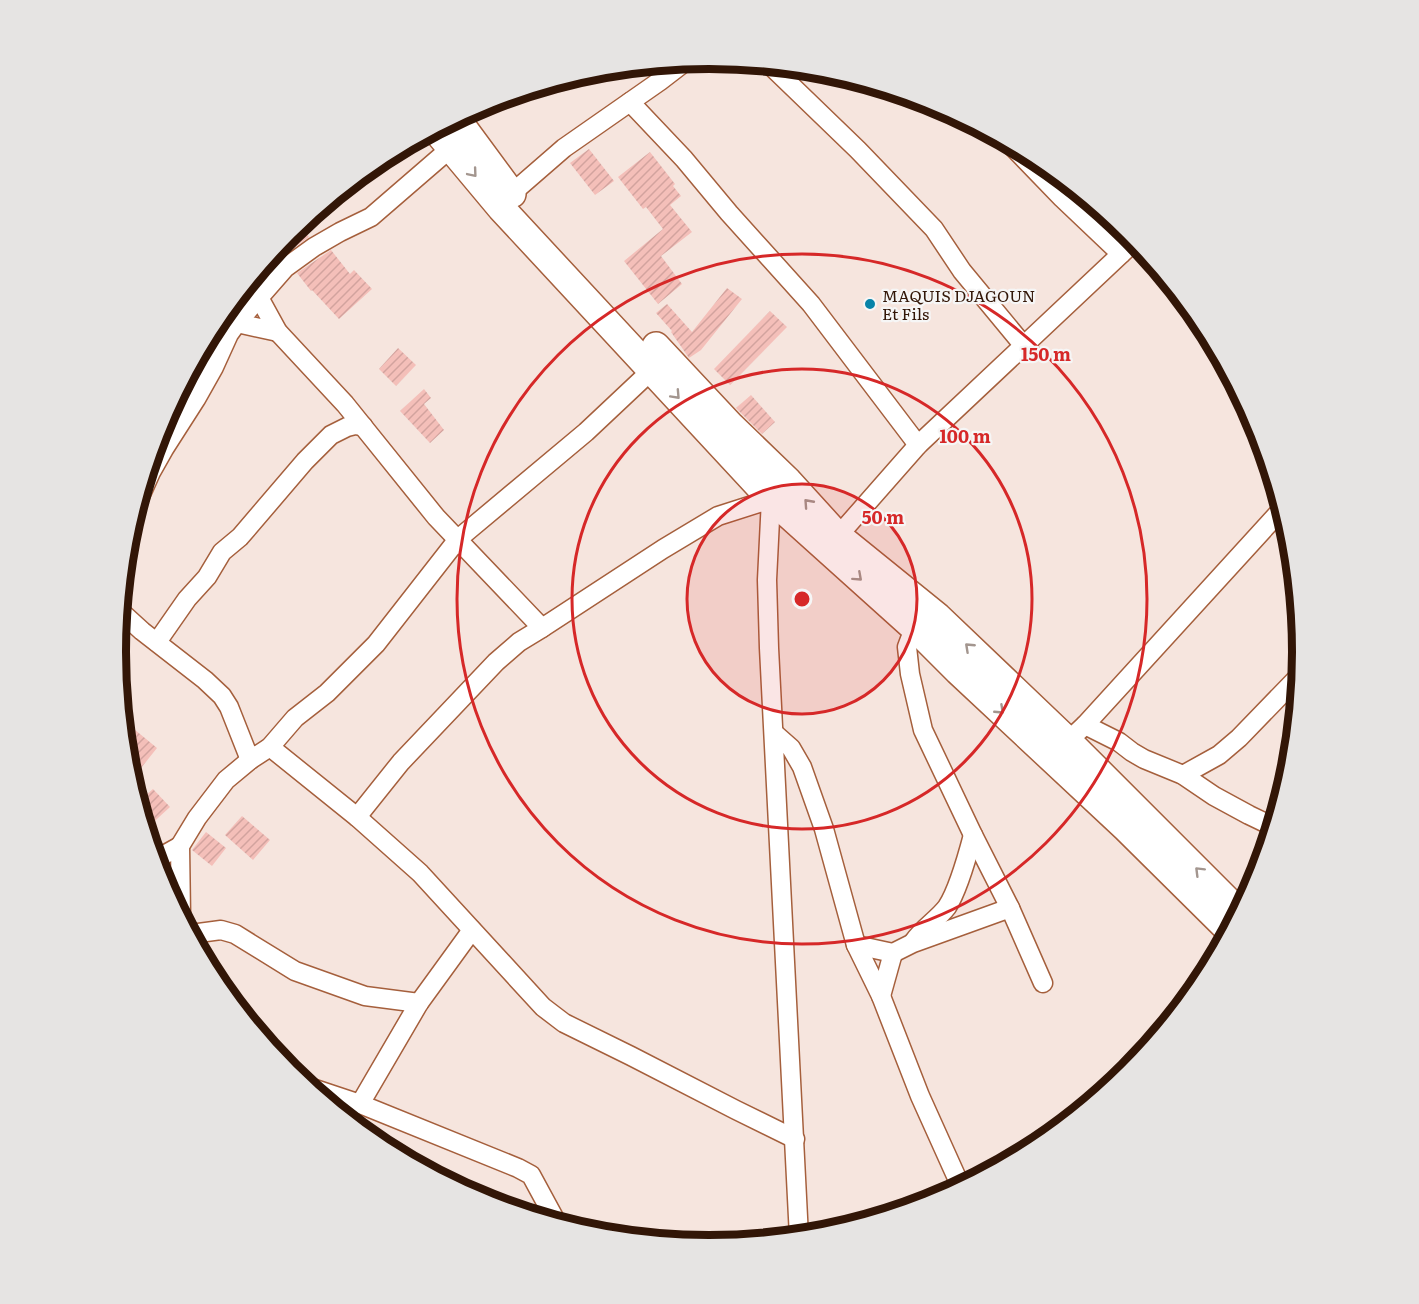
<svg xmlns="http://www.w3.org/2000/svg" width="1419" height="1304" viewBox="0 0 1419 1304" font-family="Literata,serif">
  <style>
    .building { fill: url(#building-hatch) }
    .lines { fill: none; stroke-linecap: round; stroke-linejoin: round }
    .street-casing { stroke: #a55f3c; stroke-width: 21 }
    .primary-casing { stroke: #a55f3c; stroke-width: 30 }
    .street { stroke: #fff; stroke-width: 18 }
    .primary { stroke: #fff; stroke-width: 27 }
    .oneway { stroke: #a3968f }
    .ring { fill: none; stroke: #d62828; stroke-width: 3 }
    .poi-dot { fill: #0783a8; stroke: #f6f6f6; stroke-width: 2 }
    .labels { text-anchor: middle; dominant-baseline: central; stroke-width: 4.5; stroke-linejoin: round; paint-order: stroke }
    .poi-label { font-size: 16px; fill: #321607; stroke: #f6f6f6; text-anchor: start }
    .rim { fill: none; stroke: #321607; stroke-width: 8 }
    .centre { fill: #d62828; stroke: #f6f6f6; stroke-width: 3 }
    .ring-label { font-size: 18px; text-anchor: middle; font-weight: bold; fill: #d62828; stroke: #f6f6f6; stroke-width: 4.5; stroke-linejoin: round; paint-order: stroke }
  </style>
  <defs>
    <pattern id="building-hatch" width="6" height="6" patternUnits="userSpaceOnUse" patternTransform="scale(1.5)"><rect width="6" height="6" fill="#f4bfb9"/><path d="M-1 1l2-2M0 6l6-6M5 7l2-2" fill="none" stroke="#d2a39e"/></pattern>
  </defs>
  <rect width="100%" height="100%" fill="#f6e5de"/>
  <g class="building">
    <path d="M589,149L614,181L595,195L570,163Z"/>
    <path d="M650,152L675,184L673,186L681,196L670,205L692,232L661,256L682,284L658,304L624,261L663,229L646,207L643,209L618,177Z"/>
    <path d="M299,225L309,237L289,251L282,242L290,232Z"/>
    <path d="M331,250L350,274L354,270L372,289L339,319L312,290L311,291L297,273Z"/>
    <path d="M727,288L742,299L701,350L689,358L671,332L672,331L656,313L667,304L692,332Z"/>
    <path d="M770,311L787,327L730,385L714,369Z"/>
    <path d="M398,348L416,365L396,386L379,369Z"/>
    <path d="M424,389L431,398L424,404L444,430L430,443L400,411Z"/>
    <path d="M751,395L775,422L762,434L736,408Z"/>
    <path d="M123,720L157,748L141,768L138,766L130,775L127,767Z"/>
    <path d="M153,789L170,807L146,829L138,802Z"/>
    <path d="M242,816L270,840L253,860L225,835Z"/>
    <path d="M206,832L226,848L212,866L192,850Z"/>
  </g>
  <g class="lines">
    <g class="street-casing">
      <g id="street">
        <path d="M770,65L858,150L934,229L962,271L1024,346"/>
        <path d="M630,102L684,159L729,213L811,304L918,445"/>
        <path d="M1008,142L1062,198L1121,254"/>
        <path d="M511,194L564,148L660,81L686,61"/>
        <path d="M250,281L278,332L345,404L436,517L542,628"/>
        <path d="M237,323L278,332"/>
        <path d="M138,501L151,472L164,449L196,399L214,367L229,334L237,323L285,268L314,247L340,232L371,217L452,147"/>
        <path d="M838,536L918,445L1136,240"/>
        <path d="M120,611L142,631L205,680L222,696L229,707L250,760"/>
        <path d="M919,632L910,639L907,647L910,674L923,730L973,835L1010,908L1043,983"/>
        <path d="M157,642L187,599L207,577L222,552L240,537L305,461L331,435L347,427L355,425L363,426"/>
        <path d="M1085,725L1119,742L1132,752L1144,759L1183,775L1214,796L1249,815L1274,827"/>
        <path d="M774,733L791,748L802,767L824,829L856,945L881,996L920,1096L961,1187"/>
        <path d="M1068,741L1085,725L1283,508"/>
        <path d="M270,747L357,817L420,873L543,1007L564,1023L631,1056L736,1110L795,1139"/>
        <path d="M1183,775L1219,755L1239,738L1301,674"/>
        <path d="M357,817L401,762L496,662L519,642L542,628L663,549L718,516L771,499L767,580L769,648L799,1237"/>
        <path d="M155,860L180,846"/>
        <path d="M160,877L180,898"/>
        <path d="M181,916L180,846L197,818L226,780L250,760L270,747L295,718L327,693L376,644L458,539L586,432L653,369"/>
        <path d="M191,934L221,930L235,934L295,971L365,996L419,1003"/>
        <path d="M914,941C923,928 938,919 947,907C958,890 968,854 973,835"/>
        <path d="M856,945L893,953L913,943L1010,908"/>
        <path d="M881,996L893,953"/>
        <path d="M309,1087L360,1104L518,1168L531,1175L557,1223"/>
        <path d="M360,1104L419,1003L472,930"/>
      </g>
    </g>
    <g class="primary-casing">
      <g id="primary">
        <path d="M456,118L512,194"/>
        <path d="M435,129L501,208L771,499L919,632L958,671L1126,828L1230,931"/>
        <path d="M656,346L730,425L788,481L838,536L938,617L1068,741L1240,913"/>
      </g>
    </g>
    <use href="#street" class="street"/>
    <use href="#primary" class="primary"/>
  </g>
  <defs><path id="oneway-chevron" d="M-2-3.5L2.5 0L-2 3.5" fill="none" stroke-width="1.6" stroke-linecap="round" stroke-linejoin="round" transform="scale(1.5)"/></defs>
  <g class="oneway">
    <use href="#oneway-chevron" transform="translate(473 173) rotate(50)"/>
    <use href="#oneway-chevron" transform="translate(676 395) rotate(47)"/>
    <use href="#oneway-chevron" transform="translate(808 503) rotate(-132)"/>
    <use href="#oneway-chevron" transform="translate(858 577) rotate(42)"/>
    <use href="#oneway-chevron" transform="translate(969 647) rotate(-137)"/>
    <use href="#oneway-chevron" transform="translate(1000 710) rotate(43)"/>
    <use href="#oneway-chevron" transform="translate(1199 871) rotate(-135)"/>
  </g>
  <circle cx="802" cy="599" r="115" fill="#d62828" fill-opacity=".12"/>
  <g class="ring">
    <circle cx="802" cy="599" r="115"/>
    <circle cx="802" cy="599" r="230"/>
    <circle cx="802" cy="599" r="345"/>
  </g>
  <circle class="poi-dot" cx="870" cy="304" r="6"/>
  <g class="labels">
    <g class="poi-label">
      <text x="882" y="295">MAQUIS DJAGOUN<tspan x="882" dy="18">Et Fils</tspan></text>
    </g>
  </g>
  <path d="M0 0H1419V1304H0ZM126 652a583 583 0 1 1 1166 0a583 583 0 1 1-1166 0Z" fill="#e6e4e3" fill-rule="evenodd"/>
  <path class="rim" d="M126 652a583 583 0 1 1 1166 0a583 583 0 1 1-1166 0Z"/>
  <circle cx="802" cy="599" r="9" class="centre"/>
  <g class="ring-label">
    <text x="1046" y="361">150 m</text>
    <text x="965" y="443">100 m</text>
    <text x="883" y="524">50 m</text>
  </g>
</svg>
